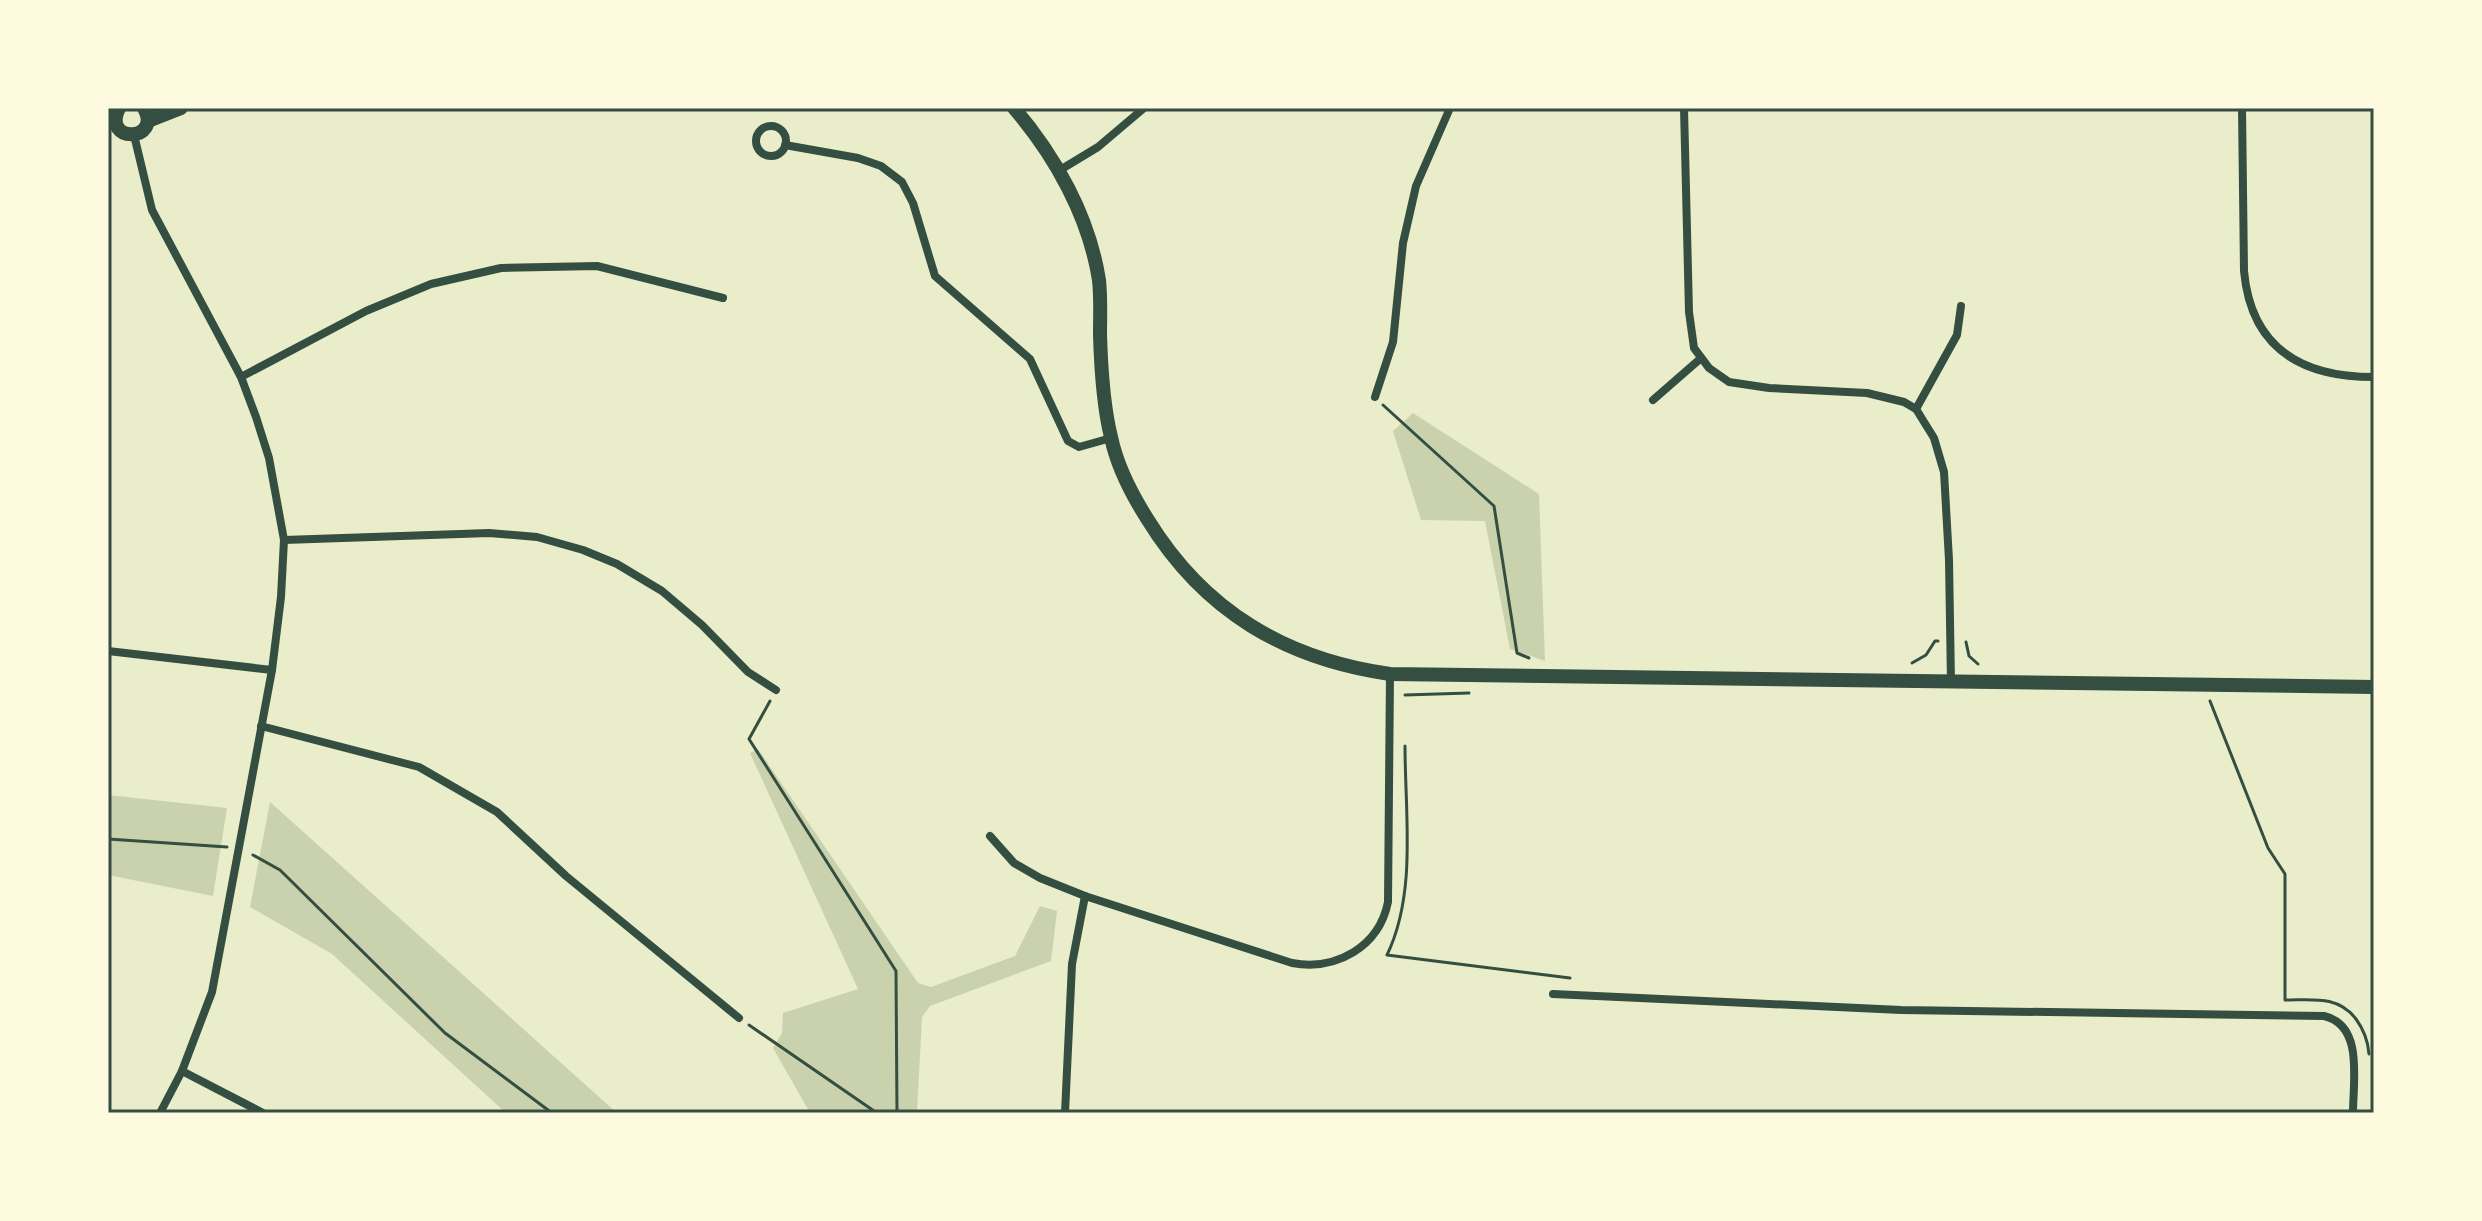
<svg xmlns="http://www.w3.org/2000/svg" width="2482" height="1221" viewBox="0 0 2482 1221" font-family="Jost,sans-serif">
  <style>
    .green { fill: #cad2ad }
    .lines { fill: none; stroke-linecap: round; stroke-linejoin: round }
    .path { stroke: #344e41; stroke-width: 3 }
    .minor { stroke: #344e41; stroke-width: 8 }
    .tertiary { stroke: #344e41; stroke-width: 14 }
    .neatline { fill: none; stroke: #344e41; stroke-width: 3 }
  </style>
  <rect width="100%" height="100%" fill="#e9edc9"/>
  <g class="green">
    <path d="M1413,413L1539,494L1545,661L1510,649L1485,521L1421,520L1393,431Z"/>
    <path d="M758,749L918,983L931,987L1015,956L1040,906L1057,911L1051,961L930,1006L922,1017L917,1113H810L773,1048L782,1033L783,1013L858,989L750,753Z"/>
    <path d="M108,795L227,808L213,896L108,875Z"/>
    <path d="M270,802L617,1113H506L332,954L250,907Z"/>
  </g>
  <g class="lines">
    <g class="path">
      <path d="M1383,405L1494,506L1517,653L1529,658"/>
      <path d="M1966,642L1969,656L1978,664"/>
      <path d="M1912,663L1926,655L1935,641H1938"/>
      <path d="M1405,695L1469,693"/>
      <path d="M770,701L749,739L896,971L897,1113"/>
      <path d="M2210,701L2268,848L2285,874V1000C2312,1000 2338,995 2356,1019C2364,1030 2368,1040 2369,1054"/>
      <path d="M1405,746C1405,814 1417,893 1387,955L1570,978"/>
      <path d="M108,839L227,847"/>
      <path d="M253,855L280,870L445,1033L552,1113"/>
      <path d="M749,1025L877,1113"/>
    </g>
    <g class="minor">
      <path d="M1684,108L1689,312L1694,348L1709,368L1729,382L1769,388L1867,393L1904,402L1916,409L1934,438L1944,472L1949,560L1951,683"/>
      <path d="M2242,108L2244,271C2251,348 2301,377 2374,377"/>
      <circle cx="771" cy="141" r="15"/>
      <path d="M134,135L152,210L241,377L256,417L269,458L284,540L281,597L272,670L212,992L182,1071L160,1113"/>
      <path d="M785,145L858,158L881,166L902,182L913,203L935,276L1030,359L1068,441L1079,447L1111,438"/>
      <path d="M1060,170L1098,147L1144,108"/>
      <path d="M241,377L366,311L431,284L501,268L597,266L723,298"/>
      <path d="M1375,397L1393,342L1403,243L1416,186L1450,108"/>
      <path d="M1653,400L1700,359"/>
      <path d="M1916,409L1957,335L1961,306"/>
      <path d="M284,540L489,533L537,537L583,550L617,564L662,591L702,625L748,672L776,690"/>
      <path d="M108,651L272,670"/>
      <path d="M261,726L419,767L497,812L566,876L739,1018"/>
      <path d="M990,836L1014,863L1040,878L1085,896L1292,963C1336,971 1379,947 1388,902L1390,674"/>
      <path d="M1553,994L1901,1010L2324,1016C2364,1025 2353,1081 2353,1113"/>
      <path d="M182,1071L263,1113"/>
      <path d="M1065,1113L1072,964L1085,896"/>
    </g>
    <g class="tertiary">
      <path d="M119,108C101,144 163,142 144,108"/>
      <path d="M1014,108C1055,156 1089,216 1099,280C1101,298 1100,317 1100,335C1101,368 1103,405 1111,437C1117,466 1132,495 1148,520C1204,611 1285,659 1390,674L2374,687"/>
      <path d="M148,121L181,108"/>
    </g>
  </g>
  <rect width="2482" height="1221" fill="none" stroke="#fefae0" stroke-width="220"/>
  <rect x="110" y="110" width="2262" height="1001" class="neatline"/>
</svg>
